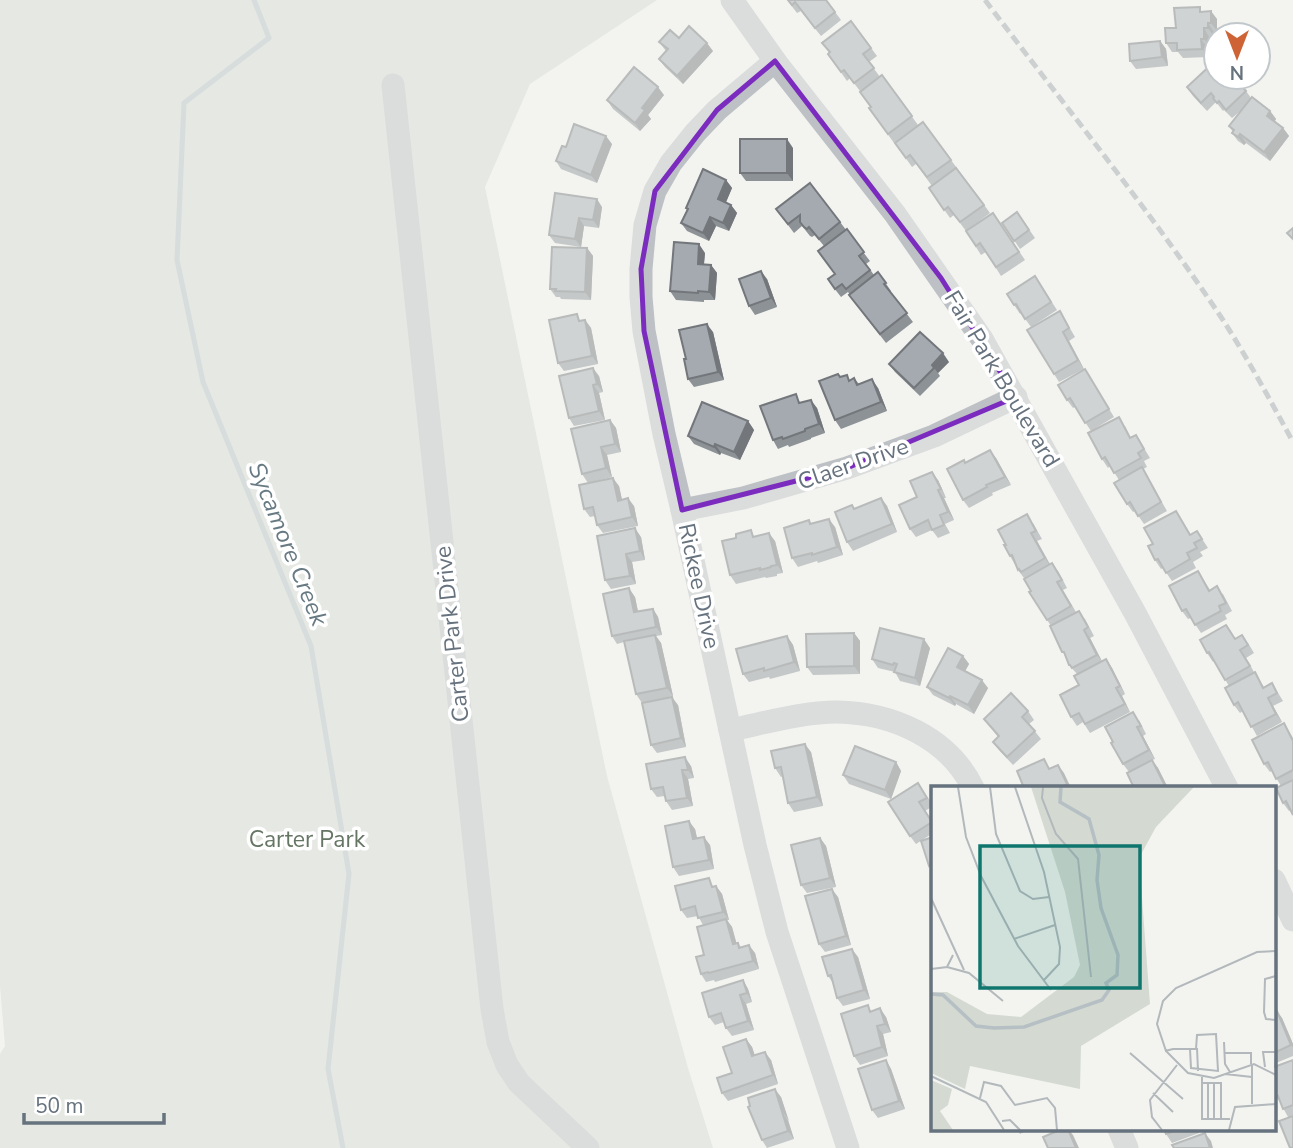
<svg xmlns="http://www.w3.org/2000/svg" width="1293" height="1148" viewBox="0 0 1293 1148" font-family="'Nunito Sans',sans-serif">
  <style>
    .green { fill: #d4dad2 }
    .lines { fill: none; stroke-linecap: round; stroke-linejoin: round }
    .stream { stroke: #b6bfc4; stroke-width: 5 }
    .minor { stroke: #bdc0c4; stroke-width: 23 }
    .rail { stroke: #a1a5aa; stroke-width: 5; stroke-dasharray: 10 5; stroke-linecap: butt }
    .wall { fill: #8d9297 }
    .shaded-wall { fill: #73777b }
    .building { fill: #a4aab0; stroke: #73777b; stroke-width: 2 }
    .marked { fill: none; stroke: #7b2cbf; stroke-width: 5; stroke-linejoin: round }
    .labels { text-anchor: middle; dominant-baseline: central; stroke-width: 7; stroke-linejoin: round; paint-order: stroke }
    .street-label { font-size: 23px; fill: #66727e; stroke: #fff }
    .park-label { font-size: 23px; fill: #667664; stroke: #fff }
    .water-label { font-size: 24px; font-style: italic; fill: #677982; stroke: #fff }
    .inset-river { fill: none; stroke: #b6bfc4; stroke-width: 3.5 }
    .inset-road { fill: none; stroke: #b2b8bb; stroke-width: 2 }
    .view { fill: #0f766e; fill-opacity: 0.15; stroke: #0f766e; stroke-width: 3.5 }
    .inset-edge { fill: none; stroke: #66727e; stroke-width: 3.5 }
  </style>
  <rect width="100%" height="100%" fill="#f3f4f0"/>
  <path class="green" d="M0,0H657L530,84L485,187L607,776L688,1068L713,1148H0V1054L5,1046L0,986Z"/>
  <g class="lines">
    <path class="stream" d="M254,0L269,38L184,103L177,260L203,382L311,646L349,874L328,1069L343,1148"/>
    <g class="minor">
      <path d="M732,0L775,61L895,214L982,339L1135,613L1227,788"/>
      <path d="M775,61L717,110L695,133L671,163L655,191L645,225L641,269V297L644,331L664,434L682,510L755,845L777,932L848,1148"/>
      <path d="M393,85L492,1009L498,1042L507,1065L519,1083L588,1148"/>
      <path d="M682,510L743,498L847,468L934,436L1016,397"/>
      <path d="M730,730C765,723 802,712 837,712C892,713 948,737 973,788"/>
      <path d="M1274,880L1293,920"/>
      <path d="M1119,1129L1127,1148"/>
    </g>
    <path class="rail" d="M985,0C1064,105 1148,208 1221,317C1247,357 1270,400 1293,442"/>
  </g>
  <g class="wall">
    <path d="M787,0H826L841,20L821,36L801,11L797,13Z"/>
    <path d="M1203,11L1217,19V31L1214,32V37H1209L1210,47H1207L1208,57L1183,58L1178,52H1172L1166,43L1176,28Z"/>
    <path d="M851,21L877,56L869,62L880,77L882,75L918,125L894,143L869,108L871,107L860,91L850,78L847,81L828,54L830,53L822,43Z"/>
    <path d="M1160,41L1166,49L1168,66L1136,69L1130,61Z"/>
    <path d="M659,42L713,51L683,84L665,67L659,59L666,51Z"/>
    <path d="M1216,64L1246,91L1251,98L1270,111L1276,119L1275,121L1283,128L1289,136L1270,161L1246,143L1244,145L1238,141L1232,133L1233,132L1229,126L1243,109L1232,118L1224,110L1223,111L1216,102L1207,111L1193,96L1187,87Z"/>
    <path d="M664,95L648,115L651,119L640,131L613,109L607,100Z"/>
    <path d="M923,122L990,213L966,231L954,215L950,218L929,188L932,186L916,164L912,167L895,143Z"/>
    <path d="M612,144L597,183L561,169L556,161L566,147Z"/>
    <path d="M793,148V181H746L740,173Z"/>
    <path d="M726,180L732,188L726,202L731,205L737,213L729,231L716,226L709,241L687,231L681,223L687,210L686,208Z"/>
    <path d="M555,193L602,207L599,228L584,226L581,247L555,243L549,235Z"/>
    <path d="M776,209L840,222L870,261L866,264L874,275L878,272L891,291L890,292L913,322L886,343L855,303L848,292L841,297L834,288L835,274L824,246L815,235L812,237L810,236L802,226L794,233Z"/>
    <path d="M1017,212L1035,238L1020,249L1002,223Z"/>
    <path d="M993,213L1025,260L1001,276L986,252L981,255L966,231Z"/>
    <path d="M587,248L593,256L591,300L561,299L560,297H556L550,289Z"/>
    <path d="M705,253L704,265H711L717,273L715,300H704V302L676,300L670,291Z"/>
    <path d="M1035,276L1057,310L1031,327L1021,313L1020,314L1007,294Z"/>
    <path d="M767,279L777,307L755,315L749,306Z"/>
    <path d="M1060,311L1075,337L1069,341L1084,369L1059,382L1054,374Z"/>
    <path d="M581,320H585L591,328L598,364L564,371L558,363Z"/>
    <path d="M713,332L724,380L694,387L688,379L686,359Z"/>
    <path d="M949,362L938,373L940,376L920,396L895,372L889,364Z"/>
    <path d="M1085,369L1114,417L1091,431L1075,407L1073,408L1067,400Z"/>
    <path d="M838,374L841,377L850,380L854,378L859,384L878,388L887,411L841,429L835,420Z"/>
    <path d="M599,376L603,392L599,393L605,420L574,426L569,418Z"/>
    <path d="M802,402L817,408L825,433L811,438V439L789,447L788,445L778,449L773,440Z"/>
    <path d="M610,420L616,428L621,452L607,455L612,477L588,483L582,474Z"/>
    <path d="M748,421L754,430L740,460L721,453L720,455L694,444L688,436Z"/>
    <path d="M1125,426L1131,438L1136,435L1150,458L1144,461L1147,467L1143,469L1167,511L1144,524L1135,511L1133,512L1127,504L1119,480L1110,466L1108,468L1102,459Z"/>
    <path d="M996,458L1011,485L992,493L993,495L969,508L963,500L964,460L966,463Z"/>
    <path d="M938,480L946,498H944L954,520L945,524L950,533L938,538L932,530L916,537L910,529L917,497Z"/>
    <path d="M619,486L622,500L634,506L638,526L603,533L597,525L595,516L590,517L584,509Z"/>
    <path d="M881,498L887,506L897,532L853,551L847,542L855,509Z"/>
    <path d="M1176,511L1191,535L1197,531L1208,548L1200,552L1203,556L1193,562L1196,568L1172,581L1163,568L1161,569L1155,560L1153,544Z"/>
    <path d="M809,520L812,524L835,527L843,555L818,563L817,561L798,567L792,558Z"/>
    <path d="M1033,523L1042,539L1037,541L1050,564L1058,571L1067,588L1063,590L1076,612L1085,619L1094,636L1090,638L1102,662L1106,659L1112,668L1125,694L1122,696L1130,712L1090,733L1083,722L1077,726L1071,717L1079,685L1077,674L1069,665L1051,626L1029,592L1031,591L1025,578H1024L1018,570L1010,556Z"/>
    <path d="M597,536L641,537L645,560L632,562L636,584L611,589L605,580Z"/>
    <path d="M755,536L775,541L783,573L777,574V576L766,578L765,577L736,584L730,575Z"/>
    <path d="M1203,579L1210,590L1223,594L1232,611L1225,615L1227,619L1201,633L1191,618L1188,619L1182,611Z"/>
    <path d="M635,597L638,612L653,609L658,617L662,635L656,636L661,643L673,696L642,703L636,694L624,642L617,644L612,636Z"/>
    <path d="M854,633L860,641V674L813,675L807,667Z"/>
    <path d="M787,636L793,645L800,671L770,679L769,677L749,682L743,674Z"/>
    <path d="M1235,639L1248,643L1254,653L1246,658L1254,672L1264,687L1272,683L1283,701L1273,706L1282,722L1257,736L1243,711L1240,713L1234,705L1229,686L1214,661L1213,662L1207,653Z"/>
    <path d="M930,648L920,686L900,681L895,672L878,668L872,659Z"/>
    <path d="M963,656L969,664L965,671L988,688L974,714L956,704L955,706L933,695L927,687Z"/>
    <path d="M678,705L686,747L657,753L651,745Z"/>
    <path d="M1028,711L1034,720L1029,724L1041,739L1013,765L999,750L993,742L998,737L984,719Z"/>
    <path d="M1139,720L1146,734L1143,736L1155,759L1152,760L1158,768L1168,788H1134L1129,772L1123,764Z"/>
    <path d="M1284,723L1293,738V815L1291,810L1289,811L1283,803L1281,786L1272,771L1270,772L1264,764Z"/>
    <path d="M811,752L823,806L794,812L788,803L783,776L781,777L775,768Z"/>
    <path d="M896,762L901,771L891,799L849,784L843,775Z"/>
    <path d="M691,766L694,778L688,779L693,806L672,810L666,801L665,796L657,797L651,789Z"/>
    <path d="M918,783L933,805V806L925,811L933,822V833L916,844L910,836Z"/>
    <path d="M695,829L697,838L710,845L714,869L679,876L673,867Z"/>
    <path d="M820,838L826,846L836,887L807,893L801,885Z"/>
    <path d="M716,886L722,894L729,920H727L732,927L736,943H738L741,947L755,953L759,969L715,982L714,980L706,982L701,974L704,955L703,925L698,916L687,918L681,910Z"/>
    <path d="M838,897L851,945L825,952L819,944Z"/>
    <path d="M858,957L870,999L843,1006L837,998L833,983L828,976Z"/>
    <path d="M743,980L748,989L752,1002L746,1004L754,1030L732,1036L726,1028L724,1022L715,1025L709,1017Z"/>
    <path d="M1274,1010L1282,1018L1293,1044V1056L1276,1063L1274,1060Z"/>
    <path d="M871,1011L886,1017L891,1032L883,1034L888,1056L860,1065L854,1056Z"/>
    <path d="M746,1039L752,1047L755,1056L771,1060L778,1084L728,1101L722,1093L732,1073Z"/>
    <path d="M886,1060L891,1069L905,1109L878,1118L872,1110Z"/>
    <path d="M1293,1060V1148L1288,1117L1277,1097Z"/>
    <path d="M781,1097L794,1139L767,1148L762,1140Z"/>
    <path d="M1017,1129H1030L1020,1134Z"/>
    <path d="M1164,1129H1198L1199,1133L1172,1143L1166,1134Z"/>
  </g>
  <g class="shaded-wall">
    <path d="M1211,11L1217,19V31L1211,23Z"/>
    <path d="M1208,23L1214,32V37L1208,28Z"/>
    <path d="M1204,28L1209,37L1210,47L1204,39Z"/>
    <path d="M1201,39L1207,47L1208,57L1202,49Z"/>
    <path d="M1160,41L1166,49L1168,66L1162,57Z"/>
    <path d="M707,43L713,51L683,84L677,76Z"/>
    <path d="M658,87L664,95L648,115L651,119L640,131L635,123L642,108Z"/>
    <path d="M1270,111L1276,119L1273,124L1267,116Z"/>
    <path d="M1283,128L1289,136L1270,161L1264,152Z"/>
    <path d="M1240,134L1246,143L1244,145L1238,137Z"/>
    <path d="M606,136L612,144L597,183L591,175Z"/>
    <path d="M787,139L793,148V181L787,173Z"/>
    <path d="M726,180L732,188L724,207L718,199Z"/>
    <path d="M597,199L602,207L599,228L593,220Z"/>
    <path d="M731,205L737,213L729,231L723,223Z"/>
    <path d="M710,217L716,226L709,241L703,233Z"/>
    <path d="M579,218L584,226L581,247L575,239Z"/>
    <path d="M699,244L705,253L703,272L698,264Z"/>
    <path d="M587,248L593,256L591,300L585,292Z"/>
    <path d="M711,265L717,273L715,300L709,292Z"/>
    <path d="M761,271L767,279L777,307L771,298Z"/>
    <path d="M585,320L591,328L598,364L592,356Z"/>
    <path d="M707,324L713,332L724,380L718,372Z"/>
    <path d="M1063,332L1069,341L1084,369L1078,360Z"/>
    <path d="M943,353L949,362L938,373L932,365Z"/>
    <path d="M593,368L599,376L603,392L597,384Z"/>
    <path d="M872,379L878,388L887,411L881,402Z"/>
    <path d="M593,385L599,393L605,420L599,411Z"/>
    <path d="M811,400L817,408L825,433L819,424Z"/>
    <path d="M610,420L616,428L621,452L615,444Z"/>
    <path d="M748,421L754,430L740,460L734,452Z"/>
    <path d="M715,444L721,453L720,455L714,447Z"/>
    <path d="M601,447L607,455L612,477L606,468Z"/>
    <path d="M990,450L996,458L1011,485L1005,477Z"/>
    <path d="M932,472L938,480L946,498L941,489Z"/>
    <path d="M613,478L619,486L624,509L618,501Z"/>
    <path d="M938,490L944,498L954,520L948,512Z"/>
    <path d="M628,498L634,506L638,526L632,517Z"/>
    <path d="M881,498L887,506L897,532L892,524Z"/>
    <path d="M829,519L835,527L843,555L837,547Z"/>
    <path d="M635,528L641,537L645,560L640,551Z"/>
    <path d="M769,533L775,541L783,573L777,565Z"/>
    <path d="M1031,533L1037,541L1051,567L1045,558Z"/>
    <path d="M626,554L632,562L636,584L630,576Z"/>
    <path d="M629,588L635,597L640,621L634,612Z"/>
    <path d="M653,609L658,617L662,635L656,627Z"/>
    <path d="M1084,630L1090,638L1103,663L1097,655Z"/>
    <path d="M854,633L860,641V674L854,666Z"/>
    <path d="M655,635L661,643L673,696L667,688Z"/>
    <path d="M787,636L793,645L800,671L794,662Z"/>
    <path d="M924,639L930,648L920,686L915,678Z"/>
    <path d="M963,656L969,664L963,675L957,667Z"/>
    <path d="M1106,659L1112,668L1125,694L1120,686Z"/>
    <path d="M982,680L988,688L974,714L968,705Z"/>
    <path d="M1116,688L1122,696L1130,712L1125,704Z"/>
    <path d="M950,696L956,704L955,706L949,698Z"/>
    <path d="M672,697L678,705L686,747L681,738Z"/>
    <path d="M1268,698L1273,706L1282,722L1276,714Z"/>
    <path d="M1137,727L1143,736L1155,759L1149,750Z"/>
    <path d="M805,744L811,752L823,806L817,797Z"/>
    <path d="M685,757L691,766L694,778L688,770Z"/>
    <path d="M1152,760L1158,768L1168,788H1166Z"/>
    <path d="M896,762L901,771L891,799L885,790Z"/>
    <path d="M1058,765L1064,773L1071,788L1067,784Z"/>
    <path d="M682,770L688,779L693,806L687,798Z"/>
    <path d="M689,821L695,829L699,847L693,839Z"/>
    <path d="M704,837L710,845L714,869L709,860Z"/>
    <path d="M820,838L826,846L836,887L830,878Z"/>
    <path d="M716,886L722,894L729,920L723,912Z"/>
    <path d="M832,889L838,897L851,945L846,936Z"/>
    <path d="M726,919L732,927L739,952L733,944Z"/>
    <path d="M749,945L755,953L759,969L753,961Z"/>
    <path d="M852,949L858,957L870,999L864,990Z"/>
    <path d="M743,980L748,989L752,1002L747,993Z"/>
    <path d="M740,995L746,1004L754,1030L748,1021Z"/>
    <path d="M880,1008L886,1017L891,1032L885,1024Z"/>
    <path d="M1276,1009L1282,1018L1293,1044V1048Z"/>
    <path d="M877,1026L883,1034L888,1056L882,1047Z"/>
    <path d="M746,1039L752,1047L758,1065L752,1056Z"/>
    <path d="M765,1052L771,1060L778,1084L773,1075Z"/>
    <path d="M886,1060L891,1069L905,1109L899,1101Z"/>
    <path d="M775,1089L781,1097L789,1121L783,1112Z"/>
    <path d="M782,1113L788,1121L794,1139L788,1131Z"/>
    <path d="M1068,1129L1073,1135L1079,1148H1076Z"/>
    <path d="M1205,1133L1211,1141L1213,1148H1210Z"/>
  </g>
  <g class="building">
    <path d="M788,0H826L835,12L815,28L795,2L792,5Z"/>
    <path d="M1200,7V12L1211,11V23H1208V28H1204V39H1201L1202,49L1177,50V43H1166L1165,28H1176L1174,8Z"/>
    <path d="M851,21L871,48L863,54L874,68L854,83L844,70L841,72L828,54L830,52L822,43Z"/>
    <path d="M689,26L707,43L677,76L659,59L668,49L659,42L670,30L679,38Z"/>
    <path d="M1160,41L1162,57L1130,61L1129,44Z"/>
    <path d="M1214,62L1216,64V77H1233L1246,91L1226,110L1219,101L1217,103L1213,98L1214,97L1211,93L1201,103L1187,87Z"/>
    <path d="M634,67L658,87L642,108L645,110L635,123L607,100Z"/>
    <path d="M882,75L912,116L888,134L869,108L871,107L860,92Z"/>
    <path d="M1252,97L1270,111L1267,116L1283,128L1264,152L1240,134L1238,137L1232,133L1234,130L1229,126Z"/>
    <path d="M923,122L951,160L927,177L910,155L906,158L895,143Z"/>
    <path d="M574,124L606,136L591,175L556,161L562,146L566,147Z"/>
    <rect x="740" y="139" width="47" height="34"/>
    <path d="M956,168L984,205L960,222L948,207L944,210L929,188Z"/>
    <path d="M703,169L726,180L718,199L731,205L723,223L710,217L703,233L681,223L688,209L686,208Z"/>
    <path d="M810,183L840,222L819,239L809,227L807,229L804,227L800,222V215L788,224L776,209Z"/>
    <path d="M555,193L597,199L593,220L579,218L575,239L549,235Z"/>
    <path d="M1017,212L1029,230L1014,241L1002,223Z"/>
    <path d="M993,213L1019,252L996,267L980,243L976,246L966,231Z"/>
    <path d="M1293,228V239L1287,233Z"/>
    <path d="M847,229L864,252L859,256L870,270L846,289L842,284L835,289L828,279L835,274L818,251Z"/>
    <path d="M674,242L699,244L698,264L711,265L709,292L698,291V293L670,291Z"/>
    <path d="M552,247L587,248L585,292L555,291L556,289H550Z"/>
    <path d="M761,271L771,298L749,306L739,279Z"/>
    <path d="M878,272L886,283L884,284L907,313L880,334L849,295Z"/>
    <path d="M1035,276L1051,302L1025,319L1016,304L1014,305L1007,294Z"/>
    <path d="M1060,311L1069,328L1063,332L1078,360L1054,374L1027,330Z"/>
    <path d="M577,314L579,321L585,320L592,356L558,363L549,320Z"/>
    <path d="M707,324L718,372L688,379L684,359H686L679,330Z"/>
    <path d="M920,332L943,353L932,365L934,368L914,388L889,364Z"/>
    <path d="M593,368L597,384L593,385L599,411L569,418L559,376Z"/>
    <path d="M1085,369L1109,409L1085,423L1070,398L1067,400L1058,385Z"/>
    <path d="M838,374L840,377L847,375L849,381L854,378L857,385L872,379L881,402L835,420L819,381Z"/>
    <path d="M796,394L799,403L811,400L819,424L805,429V431L783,439L782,437L773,440L760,406Z"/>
    <path d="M702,402L748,421L734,452L715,444L714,447L688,436Z"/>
    <path d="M1119,417L1130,438L1136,435L1144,449L1138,453L1141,458L1114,473L1105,457L1102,459L1088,433Z"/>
    <path d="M610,420L615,444L601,447L606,468L582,474L571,429Z"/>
    <path d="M990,450L1005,477L986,485L987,487L963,500L947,469L964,460L965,463Z"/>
    <path d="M1142,467L1161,502L1138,516L1130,502L1127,504L1114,483Z"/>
    <path d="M932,472L941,489L938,490L948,512L940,515L944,525L932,530L928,520L910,529L899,505L917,497L910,481Z"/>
    <path d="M613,478L618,501L628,498L632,517L597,525L593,507L584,509L579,485Z"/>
    <path d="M881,498L892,524L847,542L835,512L852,505L854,509Z"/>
    <path d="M1176,511L1190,535L1197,531L1202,539L1194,543L1197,548L1187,553L1190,559L1166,573L1158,559L1155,560L1148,546L1153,544L1144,528Z"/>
    <path d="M1027,514L1036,531L1031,533L1045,558L1021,572L1019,569L1018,570L1012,555L1010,556L1004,545H1006L998,530Z"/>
    <path d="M829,519L837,547L812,555V553L792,558L784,528L809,520L810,524Z"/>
    <path d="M635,528L640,551L626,554L630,576L605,580L597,536Z"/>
    <path d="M751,530L753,537L769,533L777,565L771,566V567L760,570V568L730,575L722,541L736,538V534Z"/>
    <path d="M1052,563L1062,580L1057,582L1071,606L1047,620L1029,592L1031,591L1024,579Z"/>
    <path d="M1198,571L1209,591L1217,586L1226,603L1219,606L1221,611L1195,625L1186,609L1182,611L1169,586Z"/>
    <path d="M629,588L634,612L653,609L656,627L612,636L603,594Z"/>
    <path d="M1079,611L1088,627L1084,630L1097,655L1072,668L1070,665H1069L1064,652H1062L1050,626Z"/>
    <path d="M1226,625L1235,639L1242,635L1248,645L1240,650L1250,666L1225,680L1209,652L1207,653L1200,640Z"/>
    <path d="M880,628L924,639L915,678L894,672L897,664L894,663L893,665L872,659Z"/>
    <path d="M854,633V666L807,667L806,634Z"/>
    <path d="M655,635L667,688L636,694L624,641Z"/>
    <path d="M787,636L794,662L764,671V668L743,674L736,649Z"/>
    <path d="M948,648L963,656L957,667L982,680L968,705L950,696L949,698L927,687Z"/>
    <path d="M1106,659L1120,686L1116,688L1125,704L1085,724L1079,713L1071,717L1060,695L1079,685L1074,676Z"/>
    <path d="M1255,672L1263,688L1272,683L1277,693L1268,698L1276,714L1251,727L1238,702L1234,705L1225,688Z"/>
    <path d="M1011,693L1028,711L1022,717L1035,731L1007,757L993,742L999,736L984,719Z"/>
    <path d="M672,697L681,738L651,745L642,703Z"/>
    <path d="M1133,712L1141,726L1137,727L1149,750L1123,764L1111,743L1113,742L1105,727Z"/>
    <path d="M1284,723L1293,741V770L1276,779L1268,762L1264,764L1252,740Z"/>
    <path d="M805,744L817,797L788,803L781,767L775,768L771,751Z"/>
    <path d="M855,746L896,762L885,790L843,775Z"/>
    <path d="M685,757L688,770H682L687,798L666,801L663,787L651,789L646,764Z"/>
    <path d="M1044,759L1049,769L1058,765L1067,784L1060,788H1024L1017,771Z"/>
    <path d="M1152,760L1166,788H1134L1127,773Z"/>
    <path d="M1293,780V815L1286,801L1283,803L1276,788Z"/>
    <path d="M918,783L927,798L919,802L932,822L910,836L888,802Z"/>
    <path d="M689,821L693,839L704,837L709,860L673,867L665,826Z"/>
    <path d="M933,837V872L930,865L929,866L921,841Z"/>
    <path d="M820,838L830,878L801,885L791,845Z"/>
    <path d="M709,878L712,887L716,886L723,912L698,918L695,906L681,910L675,886Z"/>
    <path d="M832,889L846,936L819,944L805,896Z"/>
    <path d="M726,919L733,944L738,943L739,948L749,945L753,961L709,973L708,972L701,974L696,957L704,955L697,927Z"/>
    <path d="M852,949L864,990L837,998L831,975L828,976L822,957Z"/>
    <path d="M743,980L747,993L740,995L748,1021L726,1028L721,1013L709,1017L702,993Z"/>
    <path d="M868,1005L870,1012L880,1008L885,1024L877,1026L882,1047L854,1056L841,1014Z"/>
    <path d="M1276,1009L1291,1045L1274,1053V1010Z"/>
    <path d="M746,1039L752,1056L765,1052L773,1075L722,1093L717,1078L732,1073L723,1047Z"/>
    <path d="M886,1060L899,1101L872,1110L858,1069Z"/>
    <path d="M1293,1060V1105L1283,1109L1278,1096L1277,1097L1274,1087V1067Z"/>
    <path d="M775,1089L788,1131L762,1140L748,1107L750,1106L748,1098Z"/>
    <path d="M1293,1116V1148H1290L1279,1121Z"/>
    <path d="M1062,1129H1068L1076,1148H1048L1043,1137Z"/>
    <path d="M1164,1129H1181L1166,1134Z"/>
    <path d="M1205,1133L1210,1148H1174L1172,1145Z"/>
  </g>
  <path d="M0 0H1293V1148H0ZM775,61L941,278L1016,397L847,468L682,510L644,331L641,269L655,191L717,110Z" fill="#f3f4f0" fill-opacity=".55" fill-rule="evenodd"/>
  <path class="marked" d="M775,61L941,278L1016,397L847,468L682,510L644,331L641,269L655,191L717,110Z"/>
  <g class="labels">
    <g class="street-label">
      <text transform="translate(1002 379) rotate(59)">Fair Park Boulevard</text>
      <text transform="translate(853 464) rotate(-19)">Claer Drive</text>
      <text transform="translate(699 586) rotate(78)">Rickee Drive</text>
      <text transform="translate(452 634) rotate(-96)">Carter Park Drive</text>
    </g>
    <g class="park-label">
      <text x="307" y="839">Carter Park</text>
    </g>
    <g class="water-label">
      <text transform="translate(288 544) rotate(68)">Sycamore Creek</text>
    </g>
  </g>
  <g transform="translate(931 786)">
    <rect width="345" height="345" fill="#f3f4f0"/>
    <path d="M100,1H263L225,41L208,72L219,218L150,260L149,303L39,280L34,303L0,287V206H16L56,228L90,231L143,191L149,179L134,106ZM0,294L21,303L17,319L9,325L22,344H0Z" fill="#d4dad2"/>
    <path class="inset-river" d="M0,208L12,209L45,240L63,242L93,241L171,214L178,204L175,197L186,189L187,169L170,122L166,94L168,69L158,33L129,16L130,1"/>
    <path class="inset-road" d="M27,1L35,51L50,90L87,160L120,204M59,1L65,48L89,105L102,113L118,111M84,1L113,86L129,161L128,178L113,194M112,1L111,12L125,48L147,73L160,191M0,112L33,184M83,153L124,139M345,165L326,166L245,202L232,215L226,238L235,265L257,287L283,292L323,278L345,289M16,181L38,187L72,215M0,183L16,181L22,169M345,190L334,193L333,226L335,233L345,234M293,256L294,278L299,286M266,262L267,285M234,265L242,263H265L266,249L285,248L287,285L260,282L259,263M199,267L252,313M294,267H320V278M334,281L332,266H345L344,282M294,288L321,291M0,290L55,316L73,344M271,291V333H299M271,297H290V333M277,297V333M222,307L242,326M49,312L53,296L70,300L84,319L116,312L124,322L126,344M321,318V278M283,333V296M71,335L79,334L89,344M231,344L221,331L219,314L246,279M298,344L304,321L345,318"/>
    <path class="view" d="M49,60H209V202H49Z"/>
    <rect width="345" height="345" class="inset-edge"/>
  </g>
  <g transform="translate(1237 56) rotate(180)"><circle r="33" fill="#ffffff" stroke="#c2c7cb" stroke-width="2"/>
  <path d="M0-5L12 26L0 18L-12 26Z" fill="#ce6436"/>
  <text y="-10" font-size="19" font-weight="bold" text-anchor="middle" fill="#66727e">N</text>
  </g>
  <path d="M24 1113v10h140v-10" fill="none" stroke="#66727e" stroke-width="3.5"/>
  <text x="35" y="1113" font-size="21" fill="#66727e" stroke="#ffffff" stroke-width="5" paint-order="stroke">50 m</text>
</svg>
